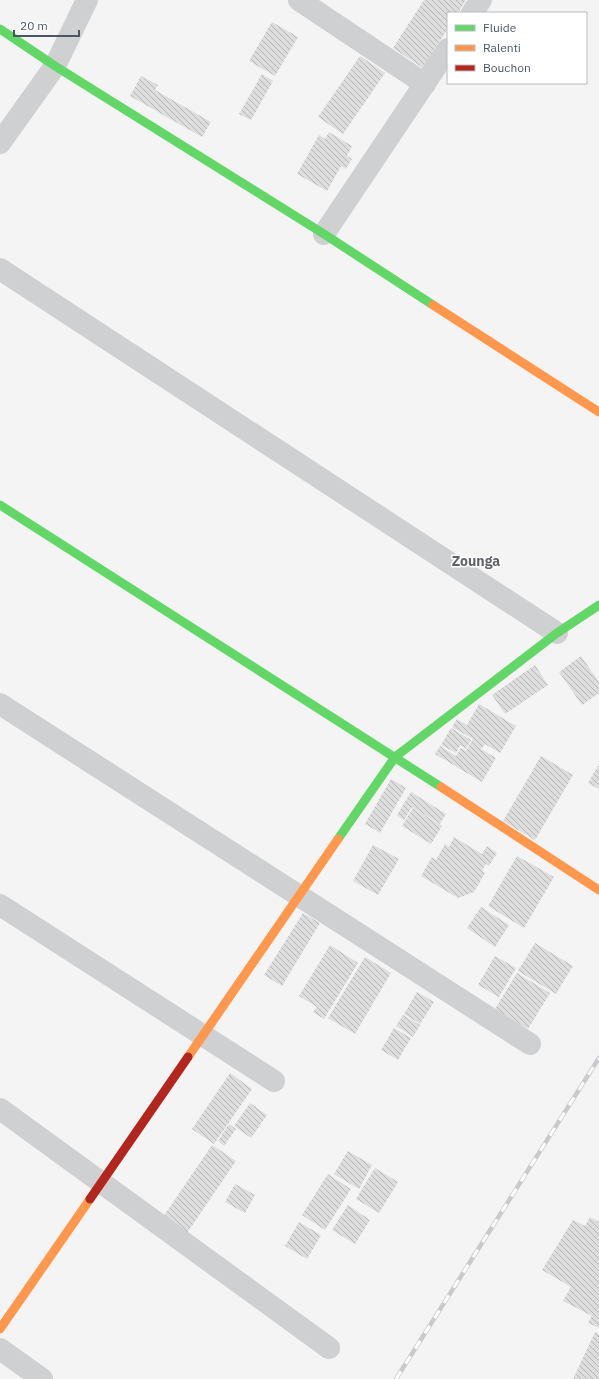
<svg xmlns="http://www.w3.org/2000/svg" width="599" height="1379" viewBox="0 0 599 1379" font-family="'IBM Plex Sans',sans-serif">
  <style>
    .building { fill: url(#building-back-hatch) }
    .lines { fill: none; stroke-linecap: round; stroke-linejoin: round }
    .street { stroke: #ced0d2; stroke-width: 22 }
    .fast { stroke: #63d668; stroke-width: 9 }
    .slow { stroke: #ff974d; stroke-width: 9 }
    .jam { stroke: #b3261e; stroke-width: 9 }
    .rail-casing { stroke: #c9cacc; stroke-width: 4.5 }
    .rail { stroke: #fff; stroke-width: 3; stroke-dasharray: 9; stroke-linecap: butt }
    .labels { text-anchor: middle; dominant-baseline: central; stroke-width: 3; stroke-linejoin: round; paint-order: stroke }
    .quarter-label { font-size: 14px; font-weight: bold; fill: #5f6368; stroke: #fff }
  </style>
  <defs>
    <pattern id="building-back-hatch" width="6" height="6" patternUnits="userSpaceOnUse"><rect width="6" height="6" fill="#ddddde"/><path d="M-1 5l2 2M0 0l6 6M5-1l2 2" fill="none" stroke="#b5b6b7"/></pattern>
  </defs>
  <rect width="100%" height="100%" fill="#f4f4f4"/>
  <g class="building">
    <path d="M424,0H466L458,13H448V28L423,68L393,48Z"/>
    <path d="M272,22L298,37L275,76L249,61Z"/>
    <path d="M360,56L385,73L343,134L318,117Z"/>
    <path d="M262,74L273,81L251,120L239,114Z"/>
    <path d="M141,76L158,85L155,90L211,122L202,137L130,96Z"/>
    <path d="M329,132L352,146L347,156L352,159L346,169L341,166L327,191L297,174L319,135L325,139Z"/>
    <path d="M581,656L599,682V693L582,705L559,672Z"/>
    <path d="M535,665L548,685L505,714L492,695Z"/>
    <path d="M479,704L516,726L500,753L485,744L481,749L496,758L482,782L435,754L440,746L456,756L461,748L466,751L473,739L452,727L457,719L467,725Z"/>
    <path d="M451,728L471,740L466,749L460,745L456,753L441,745Z"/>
    <path d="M541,756L573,775L535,840L503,821Z"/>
    <path d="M599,764V789L588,783Z"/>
    <path d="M391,779L406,788L380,833L365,824Z"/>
    <path d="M411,792L446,814L440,824L412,807L404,820L397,815Z"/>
    <path d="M413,808L442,826L431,844L402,826Z"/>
    <path d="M454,837L482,854L487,846L497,853L489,866L486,864L482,871L485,873L474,892L458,898L421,876L432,857L436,860L445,844L449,847Z"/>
    <path d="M373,845L399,859L378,895L353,881Z"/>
    <path d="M517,856L554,877L524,928L488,906Z"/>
    <path d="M481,907L509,925L495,947L467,928Z"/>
    <path d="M303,913L320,923L282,986L264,975Z"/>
    <path d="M535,943L573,966L556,994L518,971Z"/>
    <path d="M330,945L358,963L324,1019L313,1012L317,1007L299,996Z"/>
    <path d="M495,956L516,968L499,997L478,985Z"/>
    <path d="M365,957L391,973L355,1034L328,1018Z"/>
    <path d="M517,973L550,993L528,1029L495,1009Z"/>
    <path d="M417,992L434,1002L420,1024L404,1014Z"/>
    <path d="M403,1015L420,1025L413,1037L396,1026Z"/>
    <path d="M394,1028L411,1038L398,1060L381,1050Z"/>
    <path d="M230,1073L252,1089L214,1144L192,1129Z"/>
    <path d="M250,1103L267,1115L251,1138L234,1126Z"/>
    <path d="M229,1124L236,1129L224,1146L218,1141Z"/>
    <path d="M212,1145L236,1161L187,1233L163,1217Z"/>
    <path d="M348,1151L372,1165L359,1189L334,1174Z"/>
    <path d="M375,1168L398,1182L379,1213L356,1199Z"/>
    <path d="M328,1174L351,1189L325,1230L302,1215Z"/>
    <path d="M235,1184L255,1195L245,1213L225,1202Z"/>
    <path d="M348,1205L370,1220L355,1244L332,1230Z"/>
    <path d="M590,1217L599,1222V1328L588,1323L592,1316L563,1301L571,1287L542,1270L573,1220L585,1226Z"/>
    <path d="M299,1222L321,1235L307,1259L285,1246Z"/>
    <path d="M595,1332L599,1334V1379H573Z"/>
  </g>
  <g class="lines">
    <g class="street">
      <path d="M299,0L425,84"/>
      <path d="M472,13L481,0"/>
      <path d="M0,143L55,66L87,0"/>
      <path d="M324,234L448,49"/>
      <path d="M0,269L557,633"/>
      <path d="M0,704L530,1044"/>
      <path d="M0,905L274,1081"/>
      <path d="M0,1109L329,1348"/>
      <path d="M0,1349L42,1379"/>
    </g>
    <g class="fast">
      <path d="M0,29L55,66L324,234L433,305"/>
      <path d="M0,505L441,787"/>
      <path d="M338,839L395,757L557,633L599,605"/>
    </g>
    <g class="slow">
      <path d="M433,305L599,412"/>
      <path d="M441,787L599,890"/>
      <path d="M188,1057L338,839"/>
      <path d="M0,1329L90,1199"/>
    </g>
    <path class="jam" d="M90,1199L188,1057"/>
    <g class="rail-casing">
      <path id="rail" d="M396,1379L599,1058"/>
    </g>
    <use href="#rail" class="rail"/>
  </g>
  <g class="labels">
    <g class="quarter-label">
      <text x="476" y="561">Zounga</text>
    </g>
  </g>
  <rect x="447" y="12" width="140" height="72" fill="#ffffff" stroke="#b7bbc0"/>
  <rect x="455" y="25" width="20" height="6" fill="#63d668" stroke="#b7bbc0"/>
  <text x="483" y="32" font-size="12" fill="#4a5661">Fluide</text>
  <rect x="455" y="45" width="20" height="6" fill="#ff974d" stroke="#b7bbc0"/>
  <text x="483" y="52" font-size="12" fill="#4a5661">Ralenti</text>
  <rect x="455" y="65" width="20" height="6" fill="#b3261e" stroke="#b7bbc0"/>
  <text x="483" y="72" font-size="12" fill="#4a5661">Bouchon</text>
  <path d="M14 30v6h65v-6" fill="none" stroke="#4a5661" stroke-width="2"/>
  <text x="20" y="30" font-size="12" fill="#4a5661" stroke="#ffffff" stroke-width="3" paint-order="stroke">20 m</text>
</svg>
